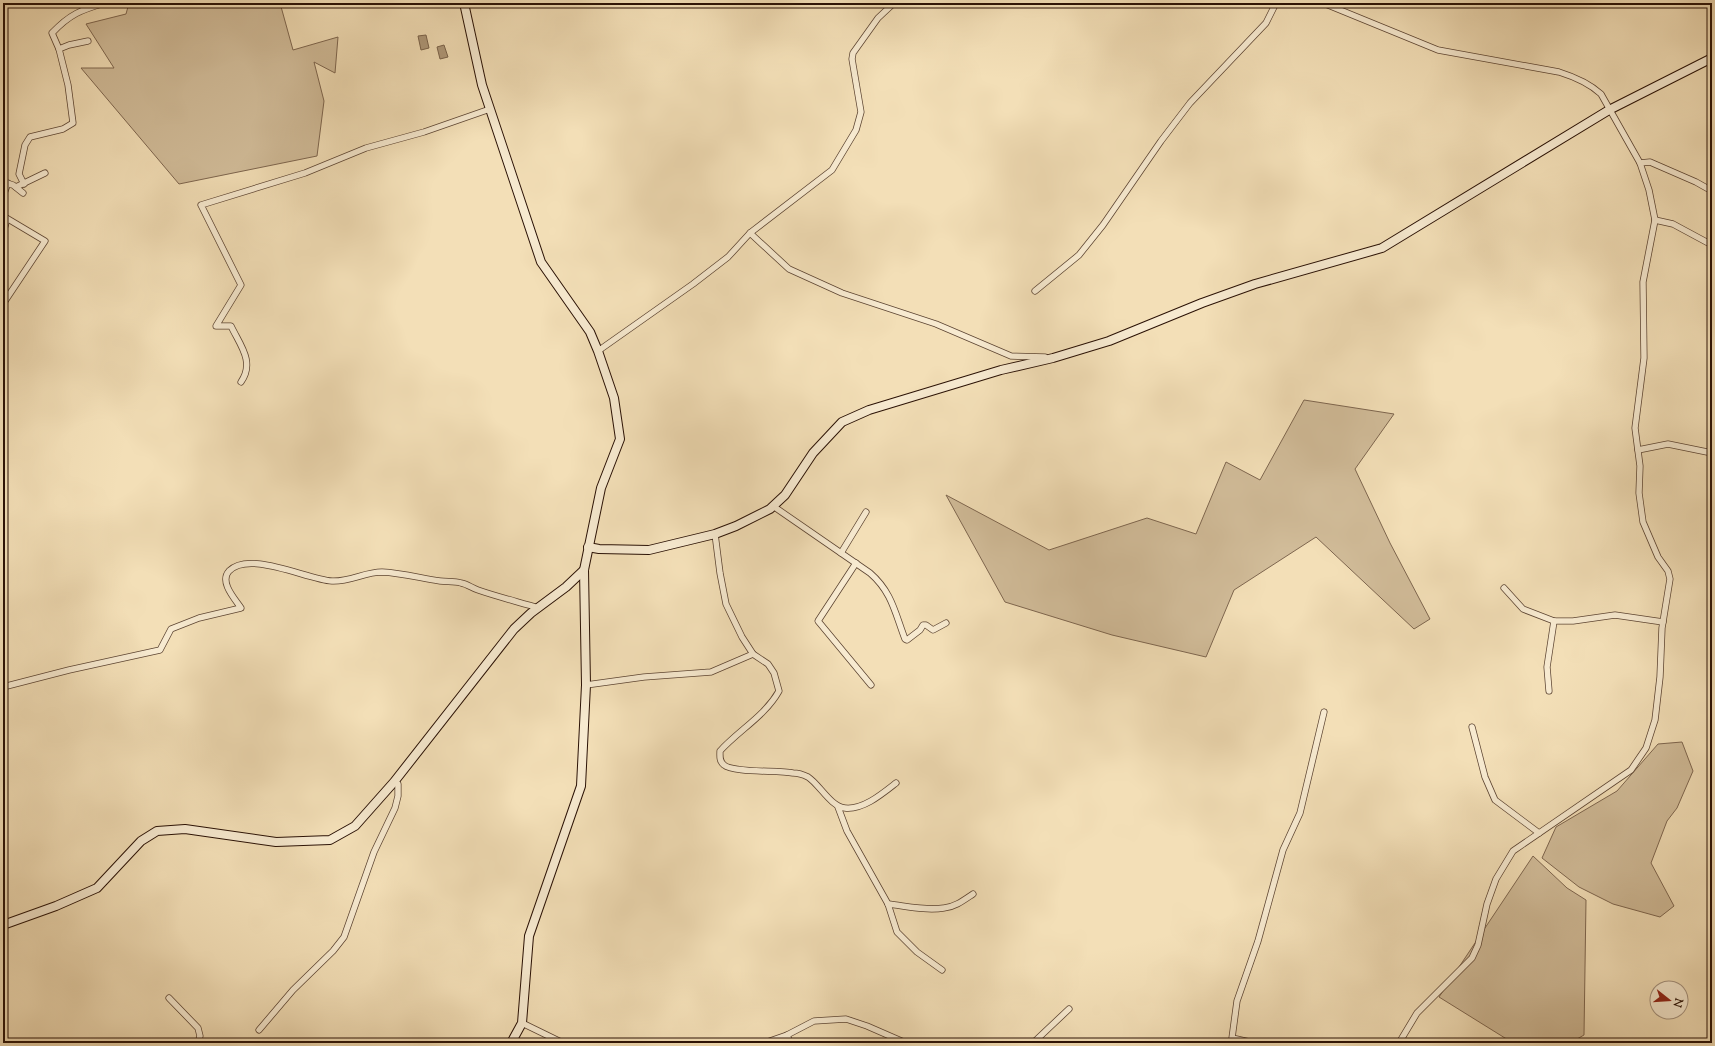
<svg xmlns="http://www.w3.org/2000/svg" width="1715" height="1046" viewBox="0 0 1715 1046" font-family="'Sorts Mill Goudy',serif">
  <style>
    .green { fill: #d1bc99; stroke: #7e664f }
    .water { fill: #af997a; stroke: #7a634b }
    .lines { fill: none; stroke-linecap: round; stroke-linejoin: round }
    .street-casing { stroke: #5c4432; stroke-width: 7 }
    .secondary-casing { stroke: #2a1105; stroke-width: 10 }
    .street { stroke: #f7ead0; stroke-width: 5.5 }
    .secondary { stroke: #f7ead0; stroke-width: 8 }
  </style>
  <rect width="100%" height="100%" fill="#f3dfb7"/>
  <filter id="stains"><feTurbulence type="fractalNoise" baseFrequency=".005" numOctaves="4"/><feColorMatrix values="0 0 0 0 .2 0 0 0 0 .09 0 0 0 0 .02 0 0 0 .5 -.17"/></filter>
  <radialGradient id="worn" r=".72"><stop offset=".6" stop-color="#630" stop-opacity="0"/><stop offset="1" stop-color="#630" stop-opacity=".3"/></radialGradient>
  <g class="green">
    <path d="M129,3H280L293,50L338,37L335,73L314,62L324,101L317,156L179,184L81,68H114L86,24L126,14Z"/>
    <path d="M1304,400L1394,414L1355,469L1390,543L1430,619L1414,629L1316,537L1234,590L1206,657L1112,635L1005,602L946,495L1049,550L1147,518L1196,534L1226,462L1260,480Z"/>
    <path d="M1682,742L1693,771L1677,808L1667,821L1651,863L1674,906L1660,917L1613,904L1579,887L1542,858L1556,827L1617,791L1658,744Z"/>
    <path d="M1533,856L1567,888L1586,900L1584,1035L1570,1043H1513L1439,997Z"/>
  </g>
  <g class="water">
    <path d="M426,35L429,48L421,50L418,36Z"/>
    <path d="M444,45L448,57L440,59L437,47Z"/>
  </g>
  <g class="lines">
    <g class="street-casing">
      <g id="street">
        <path d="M1323,3L1438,50L1559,72C1575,77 1589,83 1601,94L1640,163L1649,190L1655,220L1643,282L1644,358L1635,428L1640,466L1639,493L1643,522L1658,557L1668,571L1670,579L1662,628L1660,677L1655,720L1646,748L1631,770L1513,851L1496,879L1487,904L1478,945L1472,958L1417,1013L1399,1043"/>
        <path d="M59,49L52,33C70,14 81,10 105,3"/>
        <path d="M1640,163L1650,162L1696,182L1712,191"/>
        <path d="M3,182L13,185L23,193"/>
        <path d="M24,184L19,174L25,145L30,137L63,129L73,123L68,85L59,49L69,45L88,41"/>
        <path d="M16,187L45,173"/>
        <path d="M3,196L8,183"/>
        <path d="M3,216L45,241L3,304"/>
        <path d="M1655,220L1673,224L1712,245"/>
        <path d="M3,233L7,219"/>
        <path d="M750,233L789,269L842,293L936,324L1011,356L1045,357"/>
        <path d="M1035,291L1079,255L1103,225L1161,141L1190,103L1266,23L1276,3"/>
        <path d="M598,351L693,284L728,257L750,233L832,170L856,130L861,112L852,59L853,53L878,18L894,3"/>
        <path d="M241,382C255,362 240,345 231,326H216L241,285L201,205L305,173L366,148L424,132L490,109"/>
        <path d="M1638,450L1668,444L1712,453"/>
        <path d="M773,506L870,573C892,592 895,613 905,639L907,640L920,630L923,625H926L933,630L946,623"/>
        <path d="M715,534L720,573L726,604L742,637L753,654L768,664L774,673L779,691C765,716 739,730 720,751C720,756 719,761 724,765C733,773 778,770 793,773C797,773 804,775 808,777C819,784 831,807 845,808C863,810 882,794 896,783"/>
        <path d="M841,553L866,512"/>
        <path d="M856,563L818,621L871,685"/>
        <path d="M1504,588L1523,609L1554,621H1573L1615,615L1663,622"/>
        <path d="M586,685L644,677L711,672L753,654"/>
        <path d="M3,687L69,670L160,650L171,629L199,618L241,608C235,599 219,582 229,571C249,550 306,579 332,581C349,582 365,572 382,572C402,573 420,578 440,581C447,582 454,581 461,583C467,584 472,588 478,590C498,597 519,602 539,608"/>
        <path d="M1549,691L1547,667L1554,621"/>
        <path d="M1472,727L1485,777L1495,800L1539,833"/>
        <path d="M838,807L847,831L888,904L897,932L917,952L942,970"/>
        <path d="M888,904C906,906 926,911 944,908C955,907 964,900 973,894"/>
        <path d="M169,998L198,1028L200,1036L198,1043"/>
        <path d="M522,1023L563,1043"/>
        <path d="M259,1030L293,990L333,951L344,937L374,852L395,808L398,796V784L394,782"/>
        <path d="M787,1035L790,1043"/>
        <path d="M764,1043L787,1035L814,1021L846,1019L867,1026L906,1043"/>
        <path d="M1033,1043L1069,1009"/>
        <path d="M1254,1043L1232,1038L1237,1001L1258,941L1283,850L1300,813L1324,712"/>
      </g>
    </g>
    <g class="secondary-casing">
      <g id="secondary">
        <path d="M464,3L482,85L541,262L590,332L598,351L614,398L620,439L601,488L584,570L586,685L581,786L529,936L522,1023L511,1043"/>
        <path d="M588,547L599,549L649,550L715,534L736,526L770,509L785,495L813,453L842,422L869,410L1001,370L1053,358L1109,341L1202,303L1255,284L1382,248L1609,110L1712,58"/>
        <path d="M3,925L56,906L97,888L141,841L157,831L185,829L276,842L330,840L355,826L394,782L514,629L531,613L566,587L584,570"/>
      </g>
    </g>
    <use href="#street" class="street"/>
    <use href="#secondary" class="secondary"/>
  </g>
  <rect width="1715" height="1046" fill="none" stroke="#f3dfb7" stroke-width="16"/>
  <rect x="4" y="4" width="1707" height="1038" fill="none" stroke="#2a1105" stroke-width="2"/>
  <rect x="8" y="8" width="1699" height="1030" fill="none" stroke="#2a1105"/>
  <g transform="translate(1669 1000) rotate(107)"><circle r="19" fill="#f7ead0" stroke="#a5937f"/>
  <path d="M0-3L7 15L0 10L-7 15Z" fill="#8f2418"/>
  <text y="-6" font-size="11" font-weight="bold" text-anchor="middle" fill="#2a1105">N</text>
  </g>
  <rect width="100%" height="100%" filter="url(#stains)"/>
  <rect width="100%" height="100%" fill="url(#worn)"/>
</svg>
